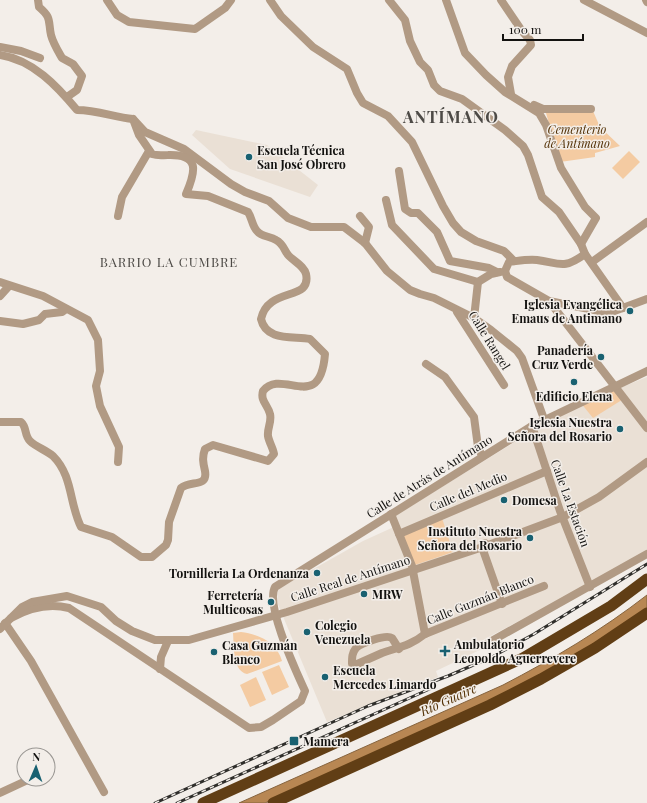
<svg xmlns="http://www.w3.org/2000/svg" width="647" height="803" viewBox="0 0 647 803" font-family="'Playfair Display',serif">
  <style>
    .built { fill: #eae0d5 }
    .green { fill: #f4cba2 }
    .water { fill: #b88753; stroke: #86643f }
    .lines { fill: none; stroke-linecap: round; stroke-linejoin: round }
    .minor { stroke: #b19a84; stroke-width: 8 }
    .highway { stroke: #613e15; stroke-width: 11 }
    .rail-casing { stroke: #2f2e2b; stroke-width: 3 }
    .rail { stroke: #f3eee9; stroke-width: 1.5; stroke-dasharray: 4.5; stroke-linecap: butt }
    .poi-dot { fill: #196171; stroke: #f3eee9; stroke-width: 1.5 }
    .labels { text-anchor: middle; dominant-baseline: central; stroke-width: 3; stroke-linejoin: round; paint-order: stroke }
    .park-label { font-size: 12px; font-style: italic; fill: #543207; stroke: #f3eee9 }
    .poi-label { font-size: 12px; font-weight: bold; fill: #131210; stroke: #f3eee9; text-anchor: start }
    .street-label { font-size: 12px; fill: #131210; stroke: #f3eee9 }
    .neighbourhood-label { font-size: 13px; letter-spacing: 1px; fill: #4d4a46; stroke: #f3eee9 }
    .water-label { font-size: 13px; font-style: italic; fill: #553307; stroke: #f3eee9 }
    .district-label { font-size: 16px; font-weight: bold; letter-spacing: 1px; fill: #4d4a46; stroke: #f3eee9 }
  </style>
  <rect width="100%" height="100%" fill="#f3eee9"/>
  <g class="built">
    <path d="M196,130L267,145L318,185L310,197L230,169L192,135Z"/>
    <path d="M647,377V553L483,640L486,647L436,671L438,677L327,722L277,602L278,589L363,541L396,526L393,517L570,408Z"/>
  </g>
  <g class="green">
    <path d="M593,111L600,127L620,146L595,153V157L560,162L546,113Z"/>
    <path d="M629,151L640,162L623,179L612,168Z"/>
    <path d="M615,385L625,398L593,418L580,402Z"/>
    <path d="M441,515L453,552L412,566L399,534Z"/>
    <path d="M241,632C258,634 277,642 282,661L247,674C232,671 234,644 233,633Z"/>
    <path d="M279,665L289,687L272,695L262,672Z"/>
    <path d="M256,677L266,700L250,707L240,685Z"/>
  </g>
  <path class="water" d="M647,595V609L545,675L265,803H239L503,685C553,659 602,630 647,595Z"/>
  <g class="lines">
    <g class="minor">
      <path d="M38,0L39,7C52,18 48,21 51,35C53,43 58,51 62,58L73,64L82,76L77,90L67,97"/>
      <path d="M107,0L117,15L129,22L195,29L225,8L231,0"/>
      <path d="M270,0L281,16L313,47L347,69L357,93L363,103L388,116L412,142L443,206L453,223L461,232L476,241L504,251L514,261"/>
      <path d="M389,0L405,20L410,41L420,62L428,70L434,85L440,91L462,99L505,130L523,146L528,155L542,197L559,212L581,244L585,254L623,308"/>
      <path d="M446,0L465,53L486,75L505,92L539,113L546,125L561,168L585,207L596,218L581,244"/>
      <path d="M501,0L522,31L530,40L531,45L512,66L508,77L511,94"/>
      <path d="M584,0L647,33"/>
      <path d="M646,0L647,2"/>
      <path d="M0,47L21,51L40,58"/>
      <path d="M0,55C33,60 57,86 77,110C97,110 114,117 133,119L145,132L184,149L231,184L245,192L269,201L288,218L311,227H344L365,243L387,271L410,290L420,294L434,298L474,318L491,330L517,351L522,358L544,419"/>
      <path d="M534,105L543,109H591"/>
      <path d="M399,171L405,209L411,213H418L437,232L450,261L489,268L497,272"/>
      <path d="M386,200L392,225L434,269L478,282"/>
      <path d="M118,216L122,197L149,151"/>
      <path d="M360,216L369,227L365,243"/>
      <path d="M592,262L647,222"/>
      <path d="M505,271L507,277L549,301L647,428"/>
      <path d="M505,271L509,262C518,261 527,259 537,260C560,263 563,270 585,254"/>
      <path d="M0,282L43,296L88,320L98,340L100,371L96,386L100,406L119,447L118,462"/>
      <path d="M0,296L9,286"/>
      <path d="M549,301L609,313L647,299"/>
      <path d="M457,312L504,385"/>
      <path d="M474,318L478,282L491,274L500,272"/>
      <path d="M0,321L23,324L39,320L45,314L62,312L66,309"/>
      <path d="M426,364L445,377L474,417L478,447L482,456"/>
      <path d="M0,422H21C27,427 24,435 30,441C36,447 46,450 53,456C73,476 69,503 81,527L112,537L141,557H152L166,545L168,540L169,522L181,488C190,480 208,488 205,471C203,463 202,457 205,449L213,445L268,461L274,454C273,448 269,442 268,436C267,428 272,422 270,414C268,405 260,401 263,391C282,367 320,415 325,354L310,339C292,336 266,341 261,319C268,286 312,302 306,274C304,266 295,262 289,256C284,251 284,244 276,240C270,236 262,237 257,231C252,226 252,218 248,212L208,196L186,194C196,171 200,154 168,155C162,155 158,156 152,154L139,135L133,119"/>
      <path d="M532,426L560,511L590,587"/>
      <path d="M391,514L412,566L425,634"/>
      <path d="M399,534L547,471"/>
      <path d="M485,543L483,550L502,604"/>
      <path d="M11,618C29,608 49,603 69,608L249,728L261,727L273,720L301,701L305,691C296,671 265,605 275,587L532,426L647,371"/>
      <path d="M5,623L31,661L104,792"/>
      <path d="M0,629L22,607L32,602L67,596L101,607L116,621L132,631L155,640H189L287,612L483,547L563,517L599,497L647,462"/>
      <path d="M488,643L647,554"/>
      <path d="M399,649L392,638C386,634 361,643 356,648C352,653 352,657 352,664L355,665C364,661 373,657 382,653C399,647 410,646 425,634L544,586"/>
      <path d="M160,669L161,657L168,641"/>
      <path d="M0,793L30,779"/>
    </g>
    <g class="highway">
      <path d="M203,803L523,658L611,606L647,579"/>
      <path d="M273,803L490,705L541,679L595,648L647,613"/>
    </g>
    <g class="rail-casing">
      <g id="rail">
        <path d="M155,803L368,706L448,676L492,657L534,634L647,564"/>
        <path d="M177,803L434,687"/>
      </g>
    </g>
    <use href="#rail" class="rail"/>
  </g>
  <g class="poi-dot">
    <circle cx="249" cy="157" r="4"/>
    <circle cx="630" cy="311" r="4"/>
    <circle cx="601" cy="357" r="4"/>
    <circle cx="574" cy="382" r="4"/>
    <circle cx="620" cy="429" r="4"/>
    <circle cx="504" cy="500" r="4"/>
    <circle cx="530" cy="538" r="4"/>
    <circle cx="317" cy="573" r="4"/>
    <circle cx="364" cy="594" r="4"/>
    <circle cx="271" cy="602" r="4"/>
    <circle cx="307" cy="632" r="4"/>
    <path d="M443 645h4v4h4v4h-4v4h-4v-4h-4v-4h4z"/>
    <circle cx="214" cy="652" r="4"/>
    <circle cx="325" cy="677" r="4"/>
    <rect x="289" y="736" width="10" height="10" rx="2"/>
  </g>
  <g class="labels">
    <g class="park-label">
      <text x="577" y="129">Cementerio<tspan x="577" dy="14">de Antímano</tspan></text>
    </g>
    <g class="poi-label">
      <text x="257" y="150">Escuela Técnica<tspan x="257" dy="14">San José Obrero</tspan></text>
      <text x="622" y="304" text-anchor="end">Iglesia Evangélica<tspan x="622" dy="14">Emaus de Antimano</tspan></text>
      <text x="593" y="350" text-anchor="end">Panadería<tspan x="593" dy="14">Cruz Verde</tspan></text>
      <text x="574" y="396" text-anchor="middle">Edificio Elena</text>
      <text x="612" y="422" text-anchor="end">Iglesia Nuestra<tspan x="612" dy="14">Señora del Rosario</tspan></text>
      <text x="512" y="500">Domesa</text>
      <text x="522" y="531" text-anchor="end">Instituto Nuestra<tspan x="522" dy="14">Señora del Rosario</tspan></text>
      <text x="309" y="573" text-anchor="end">Tornilleria La Ordenanza</text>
      <text x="372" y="594">MRW</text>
      <text x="263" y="595" text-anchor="end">Ferretería<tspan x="263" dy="14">Multicosas</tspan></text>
      <text x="315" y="625">Colegio<tspan x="315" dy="14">Venezuela</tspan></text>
      <text x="454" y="644">Ambulatorio<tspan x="454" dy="14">Leopoldo Aguerrevere</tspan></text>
      <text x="222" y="645">Casa Guzmán<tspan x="222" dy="14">Blanco</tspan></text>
      <text x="333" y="670">Escuela<tspan x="333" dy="14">Mercedes Limardo</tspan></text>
      <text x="303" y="741">Mamera</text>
    </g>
    <g class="street-label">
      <text transform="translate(490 340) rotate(58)">Calle Rangel</text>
      <text transform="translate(429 476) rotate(-32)">Calle de Atrás de Antímano</text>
      <text transform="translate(468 491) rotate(-23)">Calle del Medio</text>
      <text transform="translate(571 503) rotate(70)">Calle La Estación</text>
      <text transform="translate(350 578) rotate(-18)">Calle Real de Antímano</text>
      <text transform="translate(480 599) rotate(-22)">Calle Guzmán Blanco</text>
    </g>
    <g class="neighbourhood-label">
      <text x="169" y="261">BARRIO LA CUMBRE</text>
    </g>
    <g class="water-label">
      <text transform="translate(448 699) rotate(-24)">Río Guaire</text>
    </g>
    <g class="district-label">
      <text x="451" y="116">ANTÍMANO</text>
    </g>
  </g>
  <g transform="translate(36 767) rotate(2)"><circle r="19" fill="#f3eee9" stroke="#999692"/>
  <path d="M0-3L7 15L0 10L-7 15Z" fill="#196171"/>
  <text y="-6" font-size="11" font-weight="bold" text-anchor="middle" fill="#131210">N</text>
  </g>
  <path d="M503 34v6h80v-6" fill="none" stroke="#131210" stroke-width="2"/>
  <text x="509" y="34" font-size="12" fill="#131210" stroke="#f3eee9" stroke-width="3" paint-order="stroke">100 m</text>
</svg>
